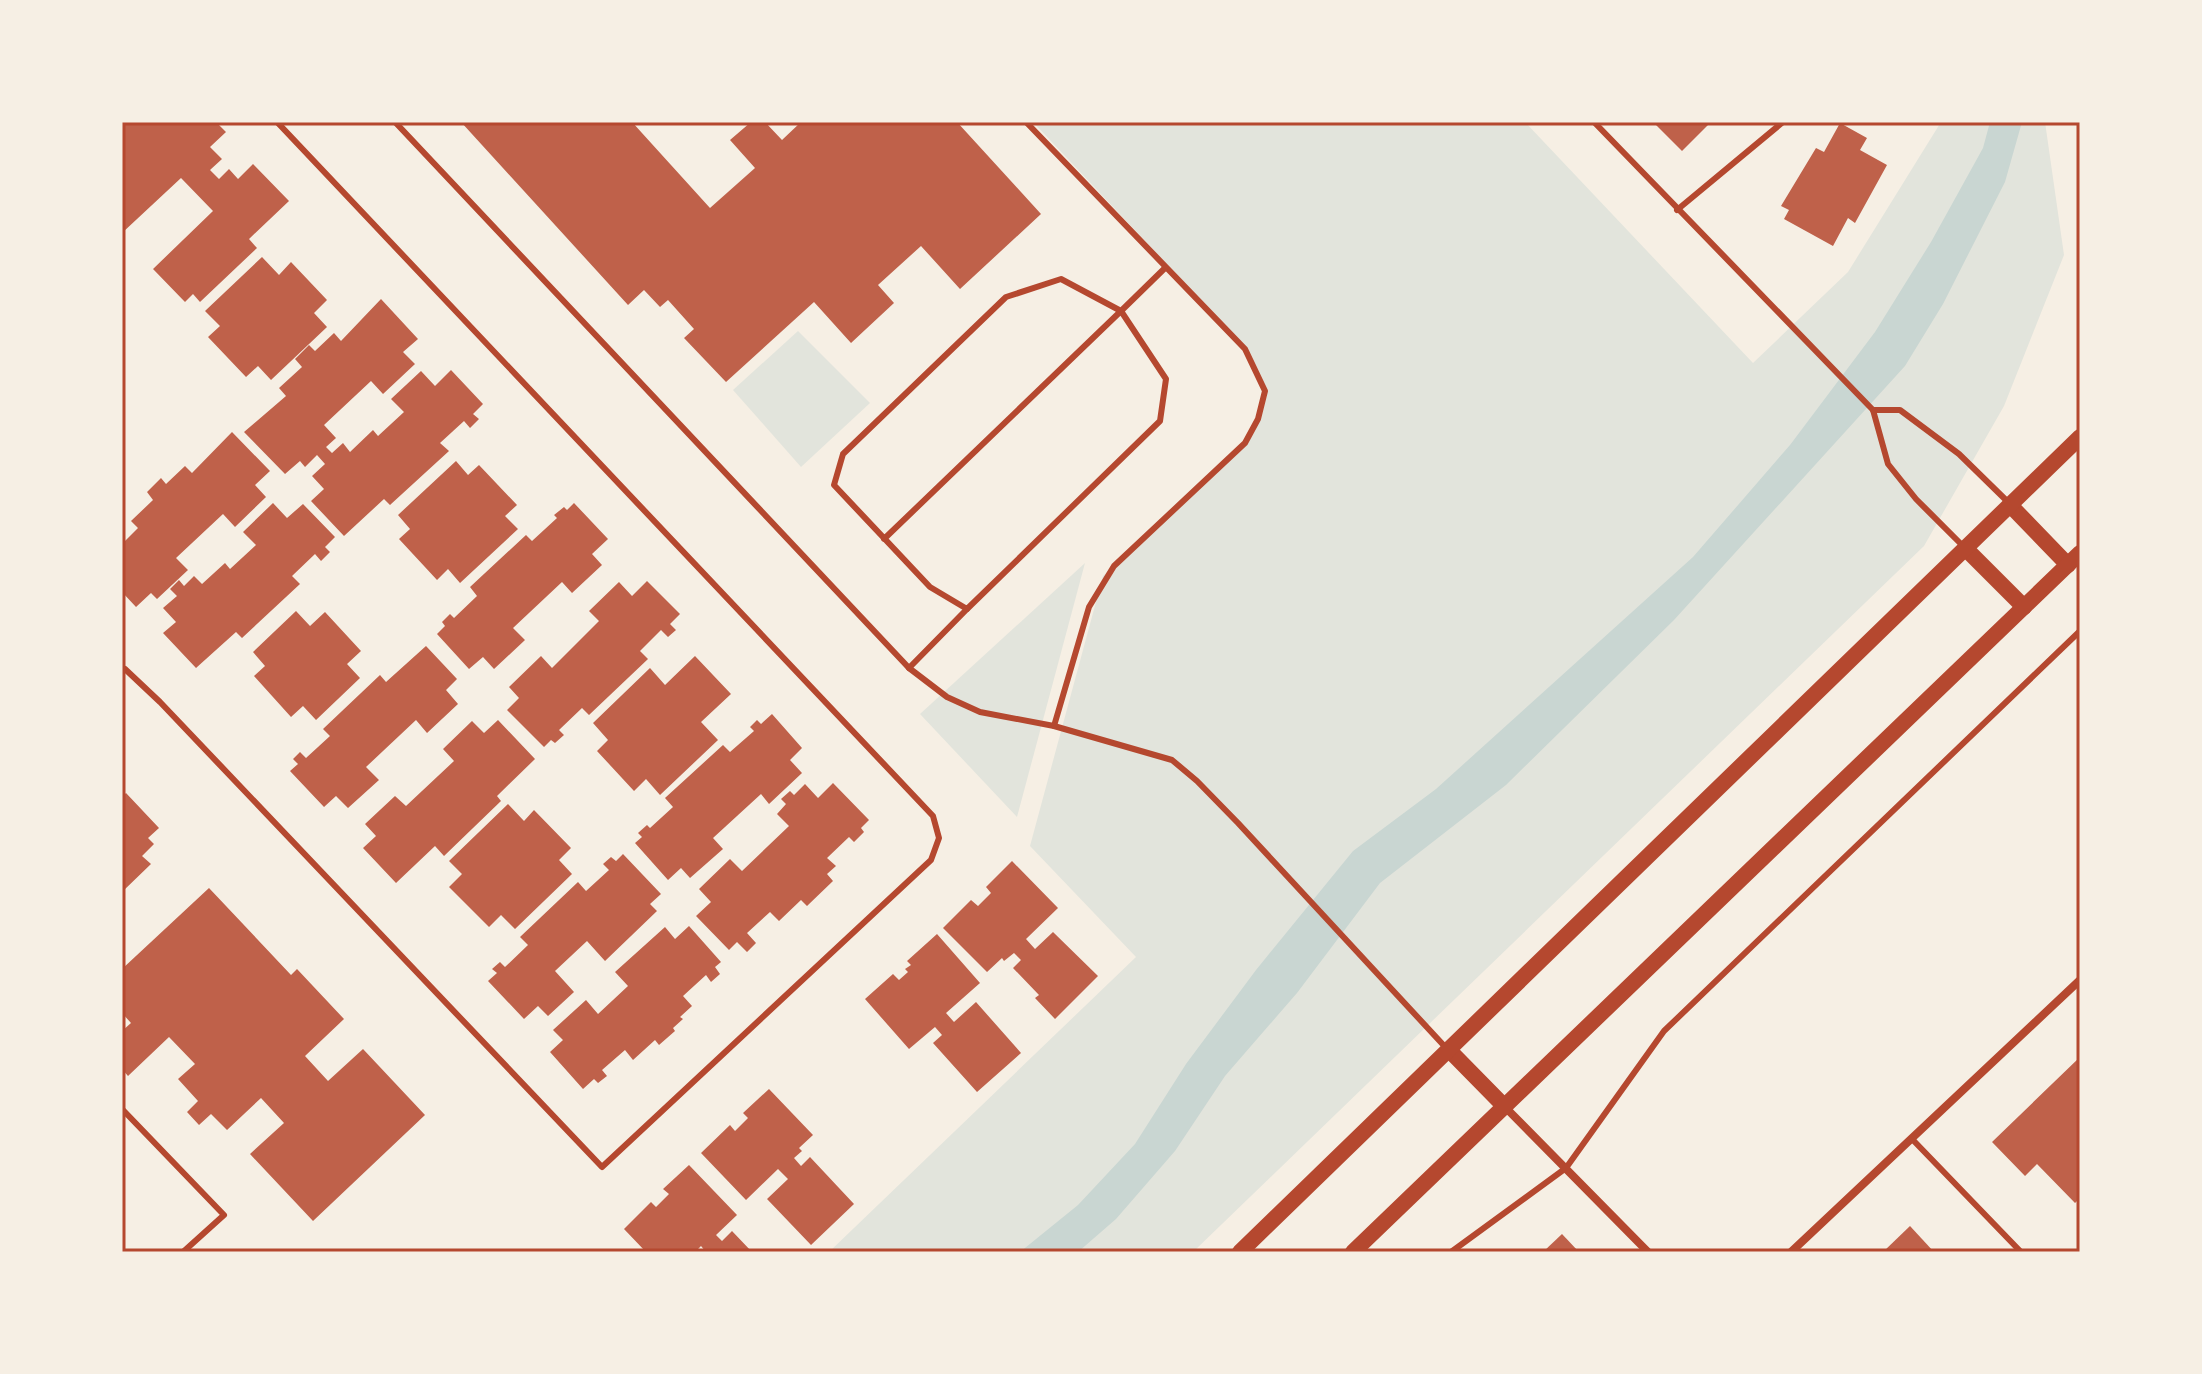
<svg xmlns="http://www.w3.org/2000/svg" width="2202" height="1374" viewBox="0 0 2202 1374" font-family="Roboto,sans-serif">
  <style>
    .green { fill: #e2e4dc }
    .water { fill: #c9d6d2 }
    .building { fill: #bf614a }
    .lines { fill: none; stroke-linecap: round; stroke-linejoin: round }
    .service { stroke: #b5482f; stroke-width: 6 }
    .minor { stroke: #b5482f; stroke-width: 8 }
    .secondary { stroke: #b5482f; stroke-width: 16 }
    .neatline { fill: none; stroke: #b5482f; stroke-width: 3 }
  </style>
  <rect width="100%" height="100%" fill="#f6efe4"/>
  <g class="green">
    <path d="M1033,122H1525L1753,363L1848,272L1941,122H2045L2064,255L2004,406L1924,546L1193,1252H829L1136,957L1030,846L1103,576L1241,449L1267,396L1246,348Z"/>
    <path d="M798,331L870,403L801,467L733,390Z"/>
    <path d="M1085,563L1017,817L920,714Z"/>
  </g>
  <path class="water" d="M1990,122H2022L2005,182L1943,304L1905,366L1674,620L1506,785L1380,883L1297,993L1225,1076L1175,1151L1116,1219L1078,1252H1020L1078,1205L1135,1144L1186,1064L1256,970L1353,851L1436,789L1693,557L1790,445L1875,332L1931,242L1983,148Z"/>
  <g class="building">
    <path d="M127,122H216L226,132L210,147L222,159L210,170L219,179L229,169L238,179L253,164L289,201L249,239L257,248L200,302L193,294L185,302L153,269L213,211L181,178L122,233V127Z"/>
    <path d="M461,122H632L710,208L755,168L730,140L751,122H765L782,140L801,122H957L1041,214L960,289L921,246L878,285L894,303L851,343L814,302L726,382L684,338L694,329L668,300L660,307L644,290L628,305Z"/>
    <path d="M1653,122H1711L1682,151Z"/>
    <path d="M1840,123L1867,138L1860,150L1887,165L1855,223L1848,218L1833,246L1784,219L1789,210L1781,206L1816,148L1824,152Z"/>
    <path d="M262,257L279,275L291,262L327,300L314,313L327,327L271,380L258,366L246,377L208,337L220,326L205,311Z"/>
    <path d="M381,299L418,339L403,352L415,364L383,394L371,381L324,425L336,438L326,447L332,453L343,443L350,452L373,430L378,436L404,412L391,399L421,371L435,386L451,370L483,404L473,414L479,419L470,428L464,421L440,443L449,451L390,505L384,499L344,536L311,501L324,489L312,476L325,464L317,455L305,467L300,461L285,474L244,432L286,396L279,388L302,367L295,359L309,345L315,351L334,333L341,341Z"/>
    <path d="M232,432L270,471L255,485L266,497L235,527L223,514L176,558L188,570L157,599L151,593L136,607L122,592V544L138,528L131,521L153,500L147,492L161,478L166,484L185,466L192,473Z"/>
    <path d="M456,461L468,475L479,465L517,505L505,516L518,529L460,583L448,569L437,580L399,539L410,529L398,515Z"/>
    <path d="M273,503L287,518L303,504L335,537L325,547L330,552L321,561L315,554L292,576L300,584L242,638L236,632L196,668L163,633L176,622L163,608L177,596L170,589L179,580L184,586L194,576L202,584L225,563L230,569L256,545L243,532Z"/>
    <path d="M574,503L608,539L592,554L602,565L572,593L562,582L513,628L525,640L494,669L483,657L469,669L437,634L445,626L442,622L450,614L454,618L477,596L470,587L526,535L532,541L557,518L554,515L564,507L567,510Z"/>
    <path d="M647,581L680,614L670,624L676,630L668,637L661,630L640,651L648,659L589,715L582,708L559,730L564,735L555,743L551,740L544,747L507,710L519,698L509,687L541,656L552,668L599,621L589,611L619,582L632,596Z"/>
    <path d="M296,611L310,626L325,612L361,651L347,664L360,678L316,720L303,706L291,717L254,676L265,666L253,652Z"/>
    <path d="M426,646L457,679L446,690L458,704L427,733L416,720L366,767L379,780L348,808L336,796L324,807L290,771L298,764L293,759L300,752L306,758L330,736L323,729L380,675L386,682Z"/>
    <path d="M695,656L731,694L701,722L718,740L660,795L646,779L634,791L597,751L608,740L593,723L650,668L665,685Z"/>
    <path d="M772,714L802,748L790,760L802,773L769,804L761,794L713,838L723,849L690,878L681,868L668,880L635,843L642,837L638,833L647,825L650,828L673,807L665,798L723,745L730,752L754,731L750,727L757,720L761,724Z"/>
    <path d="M498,720L535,759L497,796L501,801L444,856L435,846L396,883L363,848L376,836L365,824L395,796L406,806L454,761L443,749L472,721L484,733Z"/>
    <path d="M833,783L869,820L861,828L864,832L854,842L849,837L827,858L836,866L827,874L833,881L807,906L801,900L779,921L770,912L747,933L756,943L747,952L737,942L729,950L696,916L711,902L699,889L730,859L742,871L789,826L777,814L786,804L781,799L790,791L794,795L805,784L818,798Z"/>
    <path d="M126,793L159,828L148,838L154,844L142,856L151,864L122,892V797Z"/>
    <path d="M508,804L524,821L534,810L571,848L559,860L572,874L515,929L501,915L489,927L449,887L462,874L449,861Z"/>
    <path d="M623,854L661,894L650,904L657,911L605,961L587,941L555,971L574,992L548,1016L538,1006L524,1019L488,981L497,973L492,969L500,962L505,967L528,945L520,937L578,882L586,891L609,870L603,864L611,857L616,861Z"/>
    <path d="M1012,861L1058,908L1026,939L1035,949L1053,932L1098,976L1055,1019L1035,998L1039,995L1013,968L1021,960L1014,953L1004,961L1002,958L987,972L943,928L971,900L978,906L991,893L986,887Z"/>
    <path d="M209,888L291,975L297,969L344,1019L305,1056L328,1081L363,1049L425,1115L313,1221L250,1154L284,1123L261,1098L227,1130L211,1114L199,1125L187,1112L198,1101L178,1079L195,1064L169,1037L128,1076L122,1069V1031L131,1023L122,1013V969Z"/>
    <path d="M689,926L721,962L715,967L720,974L711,982L706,975L683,996L692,1006L680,1017L683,1019L673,1028L675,1031L659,1045L655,1040L633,1060L625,1050L602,1070L607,1076L598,1083L594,1079L583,1089L550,1052L563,1040L553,1030L586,1000L598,1014L628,986L615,972L665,927L675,939Z"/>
    <path d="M937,934L980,983L946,1013L954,1022L976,1002L1021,1053L977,1092L933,1043L942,1035L935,1027L909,1049L865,999L893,974L899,980L908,972L905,969L911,965L907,961Z"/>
    <path d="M2080,1057V1198L2075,1203L2037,1164L2025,1176L1992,1142Z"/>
    <path d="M769,1089L813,1135L799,1148L802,1151L794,1158L801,1166L810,1157L854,1204L811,1245L767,1199L788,1179L778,1169L746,1200L701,1153L730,1125L735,1131L748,1118L743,1113Z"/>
    <path d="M689,1165L737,1215L716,1235L722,1241L732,1231L752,1252H706L701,1246L695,1252H646L624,1229L651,1202L656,1207L669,1194L663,1189Z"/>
    <path d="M1910,1226L1934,1252H1883Z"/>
    <path d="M1562,1234L1579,1252H1543Z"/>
  </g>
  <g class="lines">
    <g class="service">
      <path d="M395,122L909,668L947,697L980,712L1054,726L1172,760L1197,781L1238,823L1448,1050"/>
      <path d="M1026,122L1245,349L1265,391L1258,419L1245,443L1114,566L1089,607L1054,726"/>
      <path d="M1594,122L1873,410L1888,464L1916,499L1963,546"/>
      <path d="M1677,210L1783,122"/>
      <path d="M1873,410H1900L1959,454L2008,502"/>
      <path d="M884,539L1121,311L1166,379L1160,421L967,609L930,587L834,485L843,454L1006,297L1061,279L1121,311L1165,268"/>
      <path d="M909,668L967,609"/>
      <path d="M125,669L160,702L602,1167L931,860L939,838L933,816L277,122"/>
      <path d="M122,1109L224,1215L183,1252"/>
      <path d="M1912,1139L2021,1252"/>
      <path d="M1451,1252L1566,1168L1664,1031L2080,631"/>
    </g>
    <g class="minor">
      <path d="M1505,1107L1648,1252"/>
      <path d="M1791,1252L2080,980"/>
    </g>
    <g class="secondary">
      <path d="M2010,505L2068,565"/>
      <path d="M1967,550L2024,607"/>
      <path d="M1449,1050L1505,1107"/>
      <path d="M1240,1252L2080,437"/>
      <path d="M1353,1252L2080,553"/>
    </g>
  </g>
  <rect width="2202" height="1374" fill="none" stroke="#f6efe4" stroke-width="248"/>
  <rect x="124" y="124" width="1954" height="1126" class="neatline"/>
</svg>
